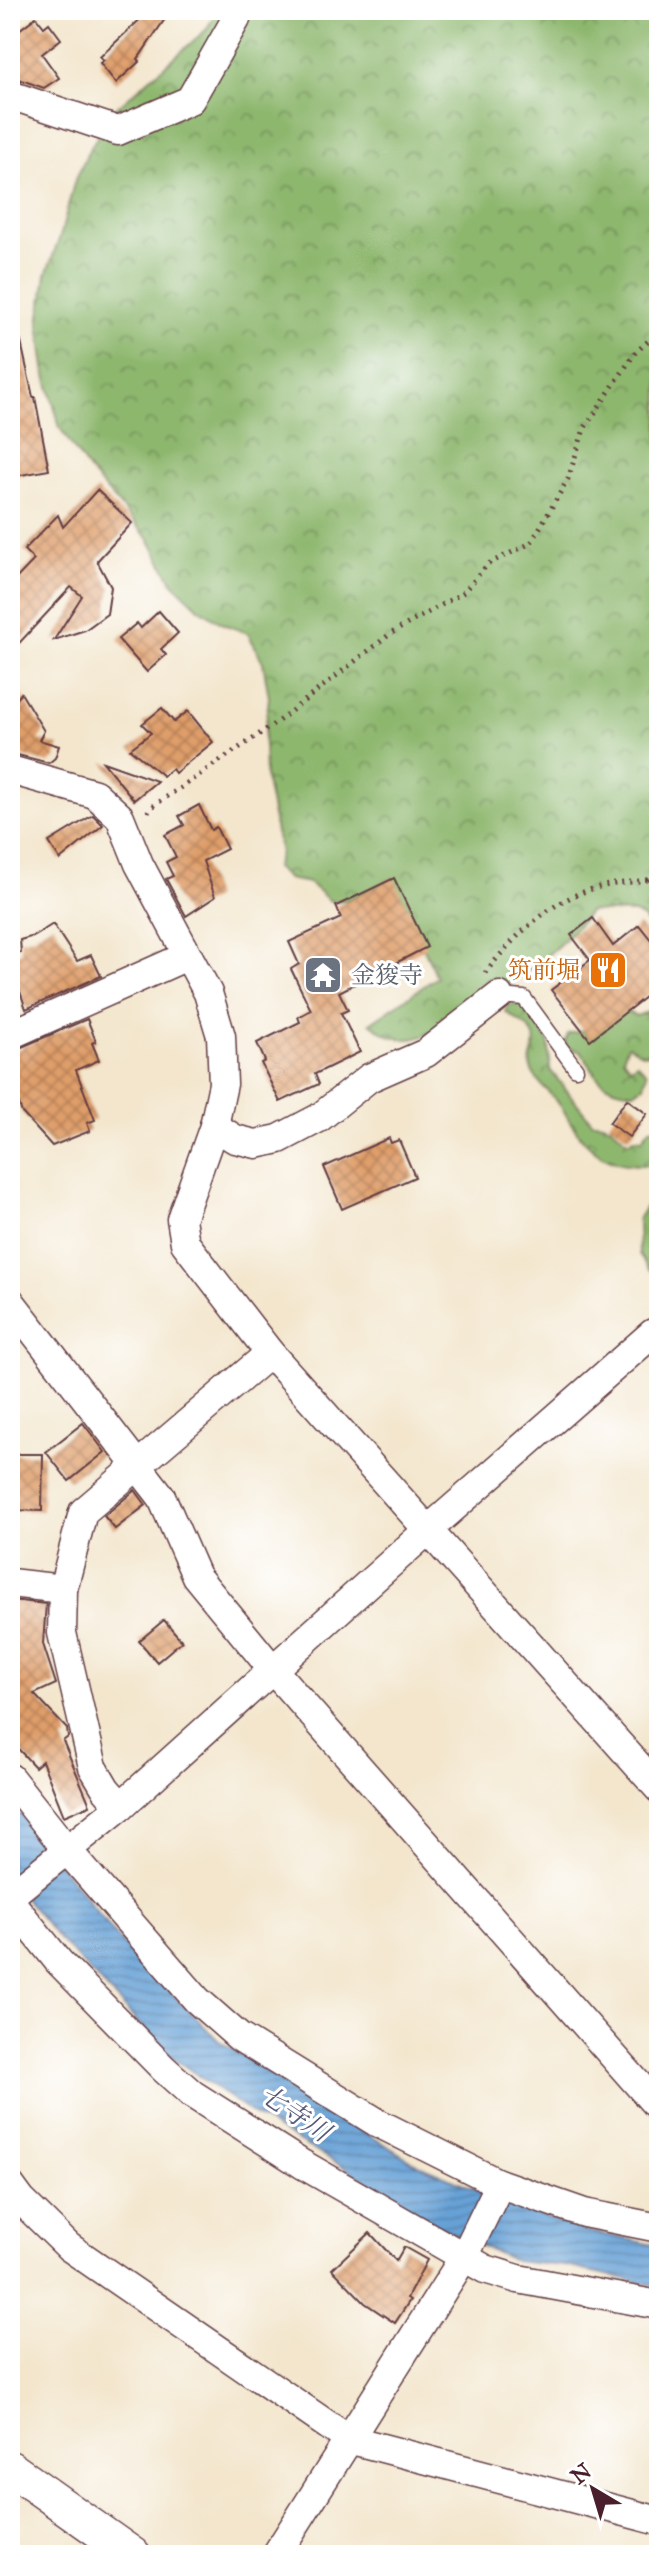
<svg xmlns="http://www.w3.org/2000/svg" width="669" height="2565" viewBox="0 0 669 2565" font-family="'IM FELL Great Primer','Noto Serif JP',serif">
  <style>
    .forest { fill: url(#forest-crowns); stroke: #6c6b4c; stroke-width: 2 }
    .water { fill: url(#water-rules); stroke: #586080; stroke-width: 2 }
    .building { fill: url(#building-cross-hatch) }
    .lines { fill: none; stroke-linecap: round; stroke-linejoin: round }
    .service-casing { stroke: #633d43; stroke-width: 17 }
    .minor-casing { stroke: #633d43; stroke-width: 31 }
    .tertiary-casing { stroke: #633d43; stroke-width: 37 }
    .path { stroke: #633d43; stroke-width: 5; stroke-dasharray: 2 6; stroke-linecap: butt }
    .service { stroke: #fff; stroke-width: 14 }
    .minor { stroke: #fff; stroke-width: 28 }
    .tertiary { stroke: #fff; stroke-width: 34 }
    .labels { text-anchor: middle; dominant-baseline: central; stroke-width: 6; stroke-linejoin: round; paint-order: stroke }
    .food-label { font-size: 24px; fill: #c56008; stroke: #fff; text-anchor: end }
    .worship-label { font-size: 24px; fill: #5b616d; stroke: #fff; text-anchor: start }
    .water-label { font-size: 26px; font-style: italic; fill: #575a78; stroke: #fff }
  </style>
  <defs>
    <pattern id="forest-crowns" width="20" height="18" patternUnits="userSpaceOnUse" patternTransform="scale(2)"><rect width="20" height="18" fill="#8eb76e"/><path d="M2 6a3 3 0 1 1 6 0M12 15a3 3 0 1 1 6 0" fill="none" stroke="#76945b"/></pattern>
    <pattern id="water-rules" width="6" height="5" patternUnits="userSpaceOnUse" patternTransform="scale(2)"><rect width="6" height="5" fill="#66a1d6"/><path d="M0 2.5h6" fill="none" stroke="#5683ae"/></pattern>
    <pattern id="building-cross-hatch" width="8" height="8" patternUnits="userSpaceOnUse" patternTransform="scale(2)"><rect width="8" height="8" fill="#df9e6a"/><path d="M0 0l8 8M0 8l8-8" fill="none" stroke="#b78057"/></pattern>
  </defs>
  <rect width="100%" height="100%" fill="#fff"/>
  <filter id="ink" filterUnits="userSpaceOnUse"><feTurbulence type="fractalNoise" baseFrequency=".0125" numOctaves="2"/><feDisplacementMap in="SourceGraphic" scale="16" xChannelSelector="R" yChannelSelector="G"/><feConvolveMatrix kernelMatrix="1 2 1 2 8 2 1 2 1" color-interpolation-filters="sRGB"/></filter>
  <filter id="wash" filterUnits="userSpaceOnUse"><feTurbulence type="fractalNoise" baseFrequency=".006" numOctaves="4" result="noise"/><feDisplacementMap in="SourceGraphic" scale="32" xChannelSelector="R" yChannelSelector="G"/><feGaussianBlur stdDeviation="1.8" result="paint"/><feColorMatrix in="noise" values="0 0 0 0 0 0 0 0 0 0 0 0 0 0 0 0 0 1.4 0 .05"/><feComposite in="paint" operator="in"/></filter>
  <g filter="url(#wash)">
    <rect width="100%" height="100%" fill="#f3e6cd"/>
    <g class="forest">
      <path d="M218,10H659V939L643,918L634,913L590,911C581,922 571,933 561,943C536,967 442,1037 410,1039C393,1040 383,1033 370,1023L437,977L392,879L347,900L330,901L309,883L288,879L275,868L280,853L265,776L264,740L269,697L263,662L248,633L223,624L199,608L173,583L149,539L90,472L60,428L46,375L39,324L46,275L61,234L74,183L89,150L114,110L206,30Z"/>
      <path d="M658,1002L659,1055L657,1053C645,1056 638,1052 628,1045L623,1058L630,1067L637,1063L647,1073L644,1085L634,1092C603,1089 595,1079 582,1052L569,1048L565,1043L568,1034L587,1030L626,1011L636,1016L645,1013Z"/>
      <path d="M509,1005H521L543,1032L549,1044L550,1070L592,1122C608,1121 618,1132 628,1142L634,1138L642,1139L650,1128L659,1127V1164C620,1168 596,1161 573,1126C568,1119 565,1112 560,1105C551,1093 539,1085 532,1071C525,1057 543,1045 530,1030C523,1022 513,1018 505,1011Z"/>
      <path d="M659,1187V1273L649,1270L639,1255L638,1219Z"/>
    </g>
    <path class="water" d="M10,1801L119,1940L218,2040L303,2096L421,2166L520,2208L578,2229L659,2246V2286L565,2266L515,2261L440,2227L369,2182L260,2119L169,2055L57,1937L10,1880Z"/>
    <g id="blocks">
      <g class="building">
        <path d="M150,10H171L138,59L140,61L116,83L100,63L104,60L100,57Z"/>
        <path d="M36,17L44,27L49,23L61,39L42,54L59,78L44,88L10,76V37Z"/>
        <path d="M19,333L33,397H35L49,470L10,477V334Z"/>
        <path d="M97,490L132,523L97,561L111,587L107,614L85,630L54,640L82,596L71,587L10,653V585L34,560L24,550L58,515L63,527Z"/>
        <path d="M159,611L178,633L161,649L166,655L147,672L118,639L137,623L141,628Z"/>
        <path d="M21,693L44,731L39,740L59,746L55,758L49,763L10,753V710Z"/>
        <path d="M162,708L174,722L188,711L213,742L175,773L172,769L163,776L130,749L151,733L142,724Z"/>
        <path d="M103,762L157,781L134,800Z"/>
        <path d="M199,805L211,830L216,827L227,849L203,861L215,897L186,916L166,879L173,876L166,862L176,857L165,835L184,825L179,816Z"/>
        <path d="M93,815L103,825L60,860L49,842Z"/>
        <path d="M394,878L427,947L339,992L348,1010L341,1013L360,1052L315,1074L319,1084L280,1102L261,1063L265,1061L257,1043L300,1022L298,1017L311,1010L291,969L299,964L289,942L341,918L336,906Z"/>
        <path d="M593,918L613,946L639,925L659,950V986L590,1040L551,990L590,960L571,935Z"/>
        <path d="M53,924L77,961L91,955L101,976L26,1009L10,962V955L21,952L20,940L34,936Z"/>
        <path d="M87,1019L96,1041L92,1043L99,1060L76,1070L95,1120L87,1123L90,1131L52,1146L22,1113L10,1077V1052Z"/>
        <path d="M627,1099L647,1114L629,1137L609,1123Z"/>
        <path d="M389,1138L391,1143L399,1140L415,1177L342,1209L324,1167Z"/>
        <path d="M83,1423L105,1452L69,1481L46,1452Z"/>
        <path d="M13,1454H43L42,1511L13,1510Z"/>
        <path d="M135,1490L146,1505L115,1529L104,1516Z"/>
        <path d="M10,1600L46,1604L43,1644L56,1684L34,1694L67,1729L68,1737L63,1741L90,1805L64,1816L42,1761L35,1767L10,1740Z"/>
        <path d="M164,1620L182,1641L157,1662L139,1641Z"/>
        <path d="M370,2233L396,2261L404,2247L427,2260L407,2298L410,2300L395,2323L365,2303L332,2269Z"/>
      </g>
    </g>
  </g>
  <g filter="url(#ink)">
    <use href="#blocks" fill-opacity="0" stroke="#633d43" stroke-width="2"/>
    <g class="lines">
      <g class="service-casing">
        <path id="service" d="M499,996L524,998L576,1069"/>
      </g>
      <g class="minor-casing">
        <g id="minor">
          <path d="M10,95L118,131L190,100L236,19L234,10"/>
          <path d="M10,770L95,794L120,817L139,864L208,993L221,1036L223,1084L214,1126L181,1219L185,1243L270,1353L659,1789"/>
          <path d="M10,1035L187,956"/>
          <path d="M214,1126L235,1139L256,1144L279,1139L319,1118L369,1078L426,1053L499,996"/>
          <path d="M10,1301L161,1496L196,1576L273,1670L659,2108"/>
          <path d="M10,1583L63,1589"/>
          <path d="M10,1778L67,1850L197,2000L239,2037L378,2123L498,2183L584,2213L659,2228"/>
          <path d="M121,1806L106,1789L93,1767L62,1633L63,1589L83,1512L270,1353"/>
          <path d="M10,1896L121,1806L428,1530L653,1333L659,1331"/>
          <path d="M10,1901L59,1962L164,2069L192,2094L302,2164L485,2269L518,2279L659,2305"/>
          <path d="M10,2185L21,2200L69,2247L348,2439L659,2521"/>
          <path d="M276,2555L464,2257L494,2196L498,2183"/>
        </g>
      </g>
      <g class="tertiary-casing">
        <path id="tertiary" d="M10,2468L133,2555"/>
      </g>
      <g class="path">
        <path d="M148,812L149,809L277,722L390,634L464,592L488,564L531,543L568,479L584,429L635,353L659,331"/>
        <path d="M647,880L659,872"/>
        <path d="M485,973C516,934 554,896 604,886C618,883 633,882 647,880L659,890"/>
      </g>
      <use href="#service" class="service"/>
      <use href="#minor" class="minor"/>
      <use href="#tertiary" class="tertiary"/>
    </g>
  </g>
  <defs>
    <g id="restaurant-square" transform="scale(2)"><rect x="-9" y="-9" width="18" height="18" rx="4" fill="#e8710a" stroke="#fff"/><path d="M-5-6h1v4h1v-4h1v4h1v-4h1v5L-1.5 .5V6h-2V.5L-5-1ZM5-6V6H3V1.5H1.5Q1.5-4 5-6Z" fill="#fff"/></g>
    <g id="temple-square" transform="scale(2)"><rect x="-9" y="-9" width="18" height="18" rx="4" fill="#6b7280" stroke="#fff"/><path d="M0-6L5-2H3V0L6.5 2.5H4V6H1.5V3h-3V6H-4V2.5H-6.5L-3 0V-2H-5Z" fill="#fff"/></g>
  </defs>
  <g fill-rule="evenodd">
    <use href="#restaurant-square" x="608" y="970"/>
    <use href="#temple-square" x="323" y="975"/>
  </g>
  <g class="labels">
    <g class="food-label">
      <text x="580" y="970">筑前堀</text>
    </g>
    <g class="worship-label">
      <text x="351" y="975">金狻寺</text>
    </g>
    <g class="water-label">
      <text transform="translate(295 2113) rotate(34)">七寺川</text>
    </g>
  </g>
  <rect width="669" height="2565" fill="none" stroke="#fff" stroke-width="40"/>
  <g transform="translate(593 2489) rotate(322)" stroke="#ffffff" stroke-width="6" paint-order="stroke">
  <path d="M0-6L14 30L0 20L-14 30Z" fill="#4a1f2b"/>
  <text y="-12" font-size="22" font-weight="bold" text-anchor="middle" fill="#4a1f2b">N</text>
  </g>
</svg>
